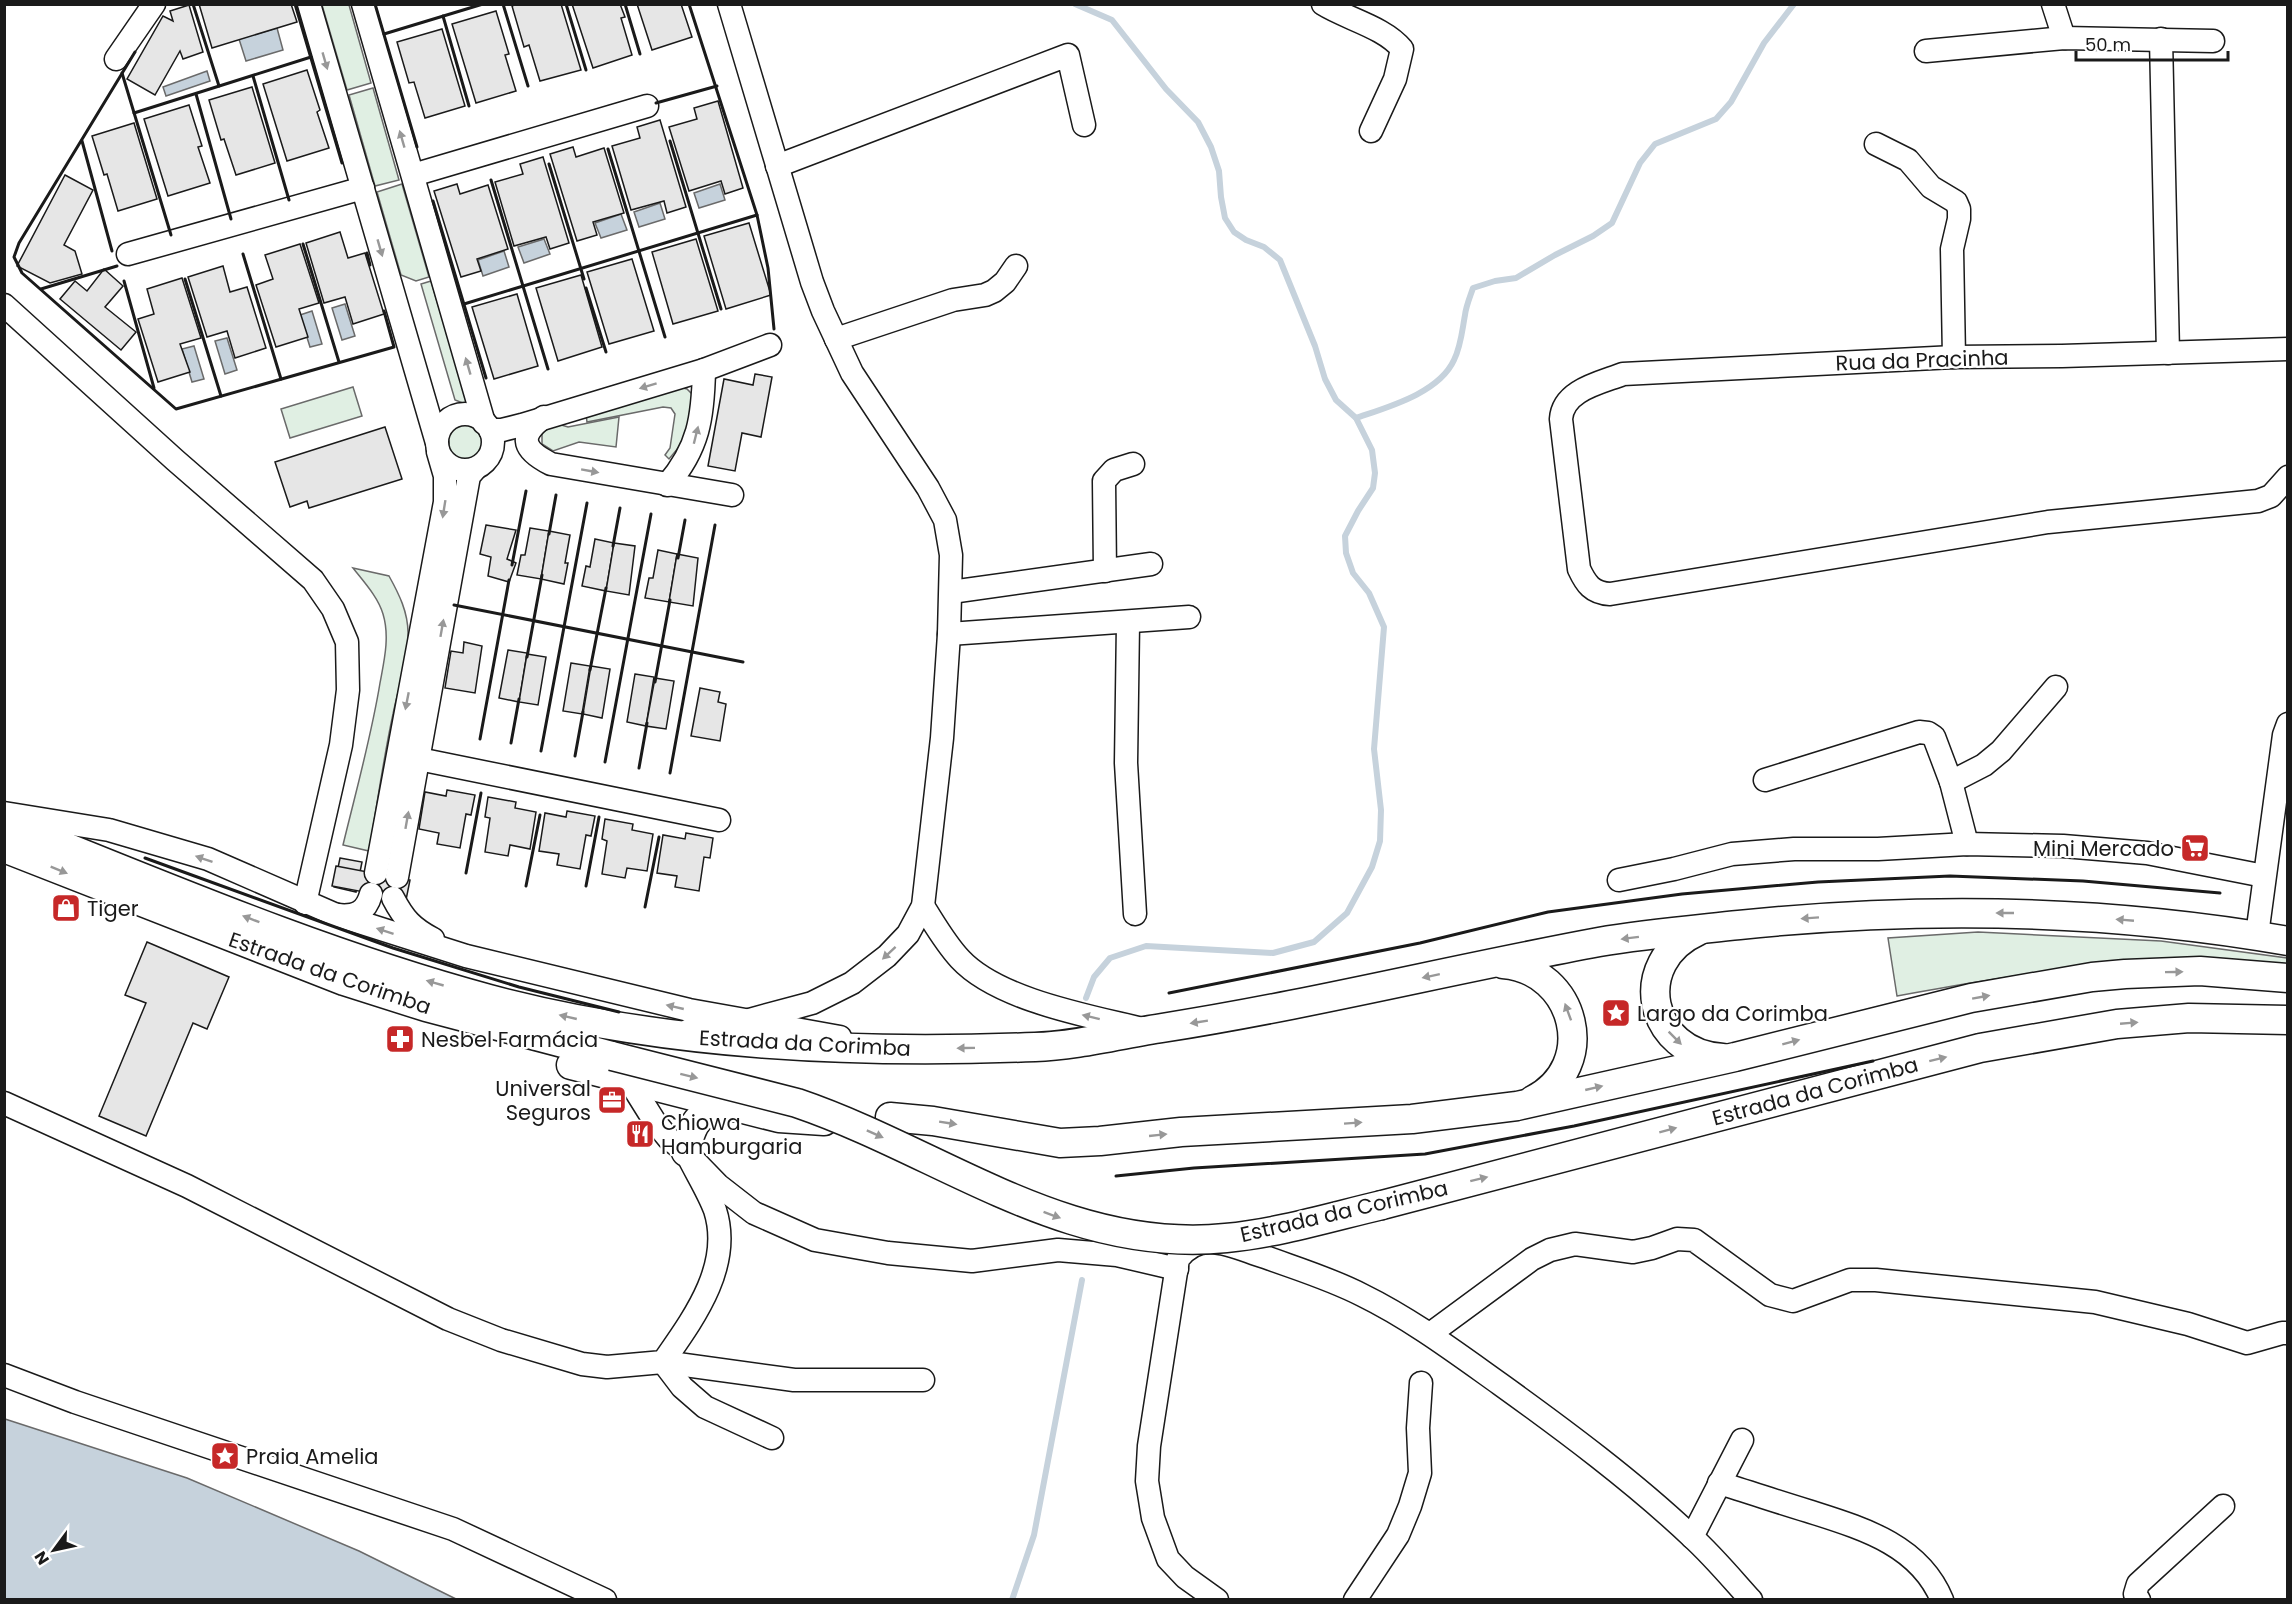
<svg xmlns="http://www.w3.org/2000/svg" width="2292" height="1604" viewBox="0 0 2292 1604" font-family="Poppins,sans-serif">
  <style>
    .green { fill: #e0efe3; stroke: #6a6a6a; stroke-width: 1.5 }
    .water { fill: #c6d2dc; stroke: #6a6a6a; stroke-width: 1.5 }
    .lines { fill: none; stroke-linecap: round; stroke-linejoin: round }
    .stream { stroke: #c6d2dc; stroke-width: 6 }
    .building { fill: #e6e6e6; stroke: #1a1a1a; stroke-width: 1.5 }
    .minor-casing { stroke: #1a1a1a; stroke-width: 25 }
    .major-casing { stroke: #1a1a1a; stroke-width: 31 }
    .minor { stroke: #fff; stroke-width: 22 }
    .major { stroke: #fff; stroke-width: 28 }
    .major-bridge-casing { stroke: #1a1a1a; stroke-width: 31; stroke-linecap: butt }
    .major-bridge { stroke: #fff; stroke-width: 28 }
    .wall { stroke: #1a1a1a; stroke-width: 3 }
    .oneway { fill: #989898 }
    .labels { text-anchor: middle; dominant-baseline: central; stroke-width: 4.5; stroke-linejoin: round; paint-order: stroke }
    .street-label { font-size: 21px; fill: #1a1a1a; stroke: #fff }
    .poi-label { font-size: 21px; fill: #1a1a1a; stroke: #fff; text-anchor: start }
  </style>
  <rect width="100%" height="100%" fill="#fff"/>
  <g class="green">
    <path d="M322,5H349L371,83L347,90Z"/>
    <path d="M373,88L399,180L375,186L349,95Z"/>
    <path d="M402,184L429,277L416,281L401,275L377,192Z"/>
    <path d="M431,281L468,405L455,400L421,284Z"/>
    <path d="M353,387L362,416L290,438L281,409Z"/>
    <path d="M679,387L687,389L692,394V402L684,441L669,459L665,455L670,448L675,414L671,408L663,407L587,422L586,414Z"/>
    <path d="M619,417L616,447L579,442L553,451L542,444V431L558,424L568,427Z"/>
    <circle cx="465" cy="444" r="19"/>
    <path d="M353,568L389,576C399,594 408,612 408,633C409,660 398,688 393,714C383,760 377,806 369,851L343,845C356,791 371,738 380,683C384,661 390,637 383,614C378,597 364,582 353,568Z"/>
    <path d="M1978,932L2161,941L2287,958V965C2157,950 2026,973 1897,996L1888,938Z"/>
  </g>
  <g class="water">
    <path d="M277,28L283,50L246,61L239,39Z"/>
    <path d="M207,71L210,81L166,96L163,87Z"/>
    <path d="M720,184L725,200L699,208L694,193Z"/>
    <path d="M660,203L665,219L639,227L634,212Z"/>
    <path d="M621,214L627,230L601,238L595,223Z"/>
    <path d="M544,239L550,254L524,263L518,247Z"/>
    <path d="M504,251L509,267L483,276L478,260Z"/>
    <path d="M345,304L355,336L342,340L332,308Z"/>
    <path d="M312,311L322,344L310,347L300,315Z"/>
    <path d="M227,338L237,370L225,374L215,341Z"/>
    <path d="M194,346L204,379L192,382L182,349Z"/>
    <path d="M5,1419L187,1478L359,1551L456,1599H5Z"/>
  </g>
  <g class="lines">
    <g class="stream">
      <path d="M1075,4L1112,20L1166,89L1198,122L1211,147L1219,171L1221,197L1225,218L1234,232L1246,240L1264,247L1280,260L1315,346L1325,379L1336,400L1356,418L1372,450L1375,473L1373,488L1358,511L1345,536L1346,553L1353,573L1369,593L1384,627L1374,749L1381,810L1380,841L1372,867L1347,913L1314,942L1273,953L1146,946L1110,958L1094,977L1086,998"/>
      <path d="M1356,418C1388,407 1439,393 1454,360C1461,346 1462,331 1465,315C1466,306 1470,297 1473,288L1495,281L1516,278L1555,255L1593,236L1612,223L1640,163L1655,144L1716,119L1731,102L1764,43L1794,4"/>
      <path d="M1012,1600L1034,1535L1082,1280"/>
    </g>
  </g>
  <g class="building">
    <path d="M199,4H291L297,22L212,48Z"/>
    <path d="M517,4H561L581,70L540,81L529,45L524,47L512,6Z"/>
    <path d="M572,4H620L625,17L621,18L632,55L593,68Z"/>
    <path d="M637,4H681L692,37L652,50Z"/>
    <path d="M189,5L203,52L183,59L180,51L155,95L127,79L163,16L173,21L170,11Z"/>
    <path d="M496,11L509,54L505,55L516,91L476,103L452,24Z"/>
    <path d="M442,29L465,106L425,118L414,82L409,83L397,42Z"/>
    <path d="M307,70L320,110L317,112L329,148L287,161L263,84Z"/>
    <path d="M252,87L275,163L236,175L224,139L221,140L209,100Z"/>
    <path d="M718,101L743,188L725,194L721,181L689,191L669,127L697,119L694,108Z"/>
    <path d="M189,105L202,146L198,147L210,183L168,196L144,119Z"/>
    <path d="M660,120L686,207L667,213L664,201L631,210L612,146L640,138L637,127Z"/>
    <path d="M134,123L157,199L118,211L107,174L104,175L92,136Z"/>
    <path d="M573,147L576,157L604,148L624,213L593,222L597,235L577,241L550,154Z"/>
    <path d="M543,157L569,243L550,249L546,237L514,246L495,182L523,174L520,164Z"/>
    <path d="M65,175L93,190L64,245L75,251L82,274L50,283L17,266Z"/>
    <path d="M457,184L460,194L488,185L508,249L477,259L481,271L461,277L434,191Z"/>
    <path d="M749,223L771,295L726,309L704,236Z"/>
    <path d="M340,232L348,258L365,253L384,314L353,324L345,297L324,303L306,243Z"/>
    <path d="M696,239L718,311L673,324L652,252Z"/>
    <path d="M300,244L319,303L299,309L308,337L276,347L256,285L273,279L265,255Z"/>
    <path d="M632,259L654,331L609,344L587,272Z"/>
    <path d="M223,266L230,292L247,287L266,348L235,358L227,331L207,337L188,277Z"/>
    <path d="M104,269L123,286L105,307L136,332L121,350L60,299L75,281L87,291Z"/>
    <path d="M581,275L602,347L558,361L536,288Z"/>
    <path d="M182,278L201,338L180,344L190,372L158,382L138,319L154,314L147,289Z"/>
    <path d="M517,294L538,366L494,379L472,307Z"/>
    <path d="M755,374L772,377L761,437L742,433L735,471L708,466L724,379L753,385Z"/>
    <path d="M385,427L402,479L309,508L307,501L290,507L275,462Z"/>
    <path d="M486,525L516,530L507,559L516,563L509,582L488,576L491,557L480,554Z"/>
    <path d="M530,528L549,531L541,579L517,575L521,555H525Z"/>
    <path d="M549,531L570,535L565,563H568L564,584L541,579Z"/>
    <path d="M595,539L614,543L606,591L582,586L586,566L590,567Z"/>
    <path d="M614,543L635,546L629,595L606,591Z"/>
    <path d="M658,550L677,554L669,602L645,598L649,578H653Z"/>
    <path d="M677,554L698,558L693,606L669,602Z"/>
    <path d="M464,642L482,646L475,693L445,688L451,651L463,653Z"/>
    <path d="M508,650L527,653L519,702L499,698Z"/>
    <path d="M527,654L546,657L538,705L519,702Z"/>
    <path d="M571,663L590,666L582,714L563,711Z"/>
    <path d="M591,666L610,669L602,718L583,714Z"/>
    <path d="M635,674L654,677L646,726L627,722Z"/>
    <path d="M655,678L674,681L666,729L646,726Z"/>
    <path d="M700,688L720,692L718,702L726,704L720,741L691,736Z"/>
    <path d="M447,790L475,795L471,815L466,814L460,848L437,844L439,833L419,829L425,792L446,796Z"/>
    <path d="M488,797L516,802L515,808L536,812L530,849L510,845L508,856L485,852L490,818L485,817Z"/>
    <path d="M567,811L595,816L591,836L586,835L580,869L557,865L559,854L539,851L545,813L566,817Z"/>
    <path d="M605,819L633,824L632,830L653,834L647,871L627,868L625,878L602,874L607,841L602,839Z"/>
    <path d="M686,833L713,838L710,858L704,857L699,891L675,887L677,876L657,873L663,835L685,839Z"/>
    <path d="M340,858L362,862L356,892L334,887Z"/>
    <path d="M336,866L410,880L406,900L332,886Z"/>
    <path d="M147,942L229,977L207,1029L193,1023L146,1136L99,1116L146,1003L125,995Z"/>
  </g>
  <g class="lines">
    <g class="minor-casing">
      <g id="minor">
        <path d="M309,4L437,443"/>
        <path d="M363,4L484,423"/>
        <path d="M1323,4C1347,19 1384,27 1402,49L1395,79L1371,131"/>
        <path d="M2053,4L2064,38"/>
        <path d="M2161,39L2168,353"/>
        <path d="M1926,51L2064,38L2213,41"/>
        <path d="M116,59L154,4"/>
        <path d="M1876,144L1908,160L1931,187L1956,202L1959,209V219L1952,249L1954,357"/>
        <path d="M777,166L1068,55L1084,125"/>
        <path d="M413,175L647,106"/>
        <path d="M128,254L363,188"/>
        <path d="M4,305L175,460L313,580L333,609L347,642L348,690L341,745L305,903"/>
        <path d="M836,339L953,300L985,295L994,291L1005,282L1016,266"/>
        <path d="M2288,349L2062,356L1954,357L1623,374C1600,383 1563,390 1561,419L1579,569C1586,584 1592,593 1610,594L2048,522L2258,501L2271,496L2288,477"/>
        <circle cx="465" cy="442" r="28"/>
        <path d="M544,417C516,437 525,451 551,464L732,495"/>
        <path d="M490,430H502L522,425L704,370L770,345"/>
        <path d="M667,485C699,448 703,417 704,370"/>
        <path d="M1105,571L1104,481L1114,470L1133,464"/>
        <path d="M951,592L1151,564"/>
        <path d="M1128,623L1126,763L1135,914"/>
        <path d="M949,634L1189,617"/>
        <path d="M404,756L719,820"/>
        <path d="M1765,780L1919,732L1928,733L1934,737L1951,782L1967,844"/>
        <path d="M1951,782L1984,765L2001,751L2056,687"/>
        <path d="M4,813L109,830L208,859L334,914L466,956L689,1010L840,1037"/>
        <path d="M376,873L445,502V476L438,452"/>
        <path d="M397,877L469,476L475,469"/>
        <path d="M1619,880L1674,869L1732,854L1794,849H1878L1967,844L2063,846L2147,853L2264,876"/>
        <path d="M393,898C404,919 412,928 433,939"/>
        <path d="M923,906C934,923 945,943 960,959C998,1000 1089,1016 1142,1029"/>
        <path d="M337,915C356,917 366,912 371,894"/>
        <path d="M2257,935L2284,735L2288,724"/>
        <path d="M689,1030L749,1020L812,1003L852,983L887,956L908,934L923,906L942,738L949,634L951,555L945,520L928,488L852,373L823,311L812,282L729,4"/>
        <path d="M630,1082L655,1122L669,1139L686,1152L718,1185L754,1213L815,1240L888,1253L972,1261L1058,1250L1117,1255L1177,1269"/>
        <path d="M4,1103L187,1186L448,1319L501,1340L582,1364L607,1367L663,1362C693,1319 733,1266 715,1210C708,1191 695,1171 686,1152"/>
        <path d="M1430,1334L1532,1259L1550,1250L1575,1244L1633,1252L1652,1248L1677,1239L1694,1240L1770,1295L1793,1301L1850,1280H1876L2095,1302L2188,1324L2247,1343L2282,1333H2288"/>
        <path d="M663,1362L794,1380H923"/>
        <path d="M663,1362L682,1387L705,1407L772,1438"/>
        <path d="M4,1375L75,1402L453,1529L605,1600"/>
        <path d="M1719,1483C1749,1492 1778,1502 1808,1511C1861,1528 1919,1544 1942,1600"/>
        <path d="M1692,1537L1742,1440"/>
        <path d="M1217,1600L1185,1577L1168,1559L1153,1518L1147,1481L1149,1446L1178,1259C1201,1227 1235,1248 1265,1257C1298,1269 1331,1279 1362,1295C1411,1319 1455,1352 1500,1384C1564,1430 1634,1482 1692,1537C1713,1556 1732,1579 1751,1600"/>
        <path d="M1355,1600L1398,1535L1410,1506L1420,1473L1418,1428L1421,1383"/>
        <path d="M2139,1600L2135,1594L2138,1584L2223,1506"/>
      </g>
    </g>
    <g class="major-casing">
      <g id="major">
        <path d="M4,822C164,886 323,954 489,999C665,1046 854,1054 1035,1047C1075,1046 1123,1034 1162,1028C1309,1005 1453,969 1599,942C1645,934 1693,930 1739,925C1922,906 2106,909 2288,941"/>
        <path d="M4,848L344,981L426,1007L612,1056"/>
        <path d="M1698,931C1629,962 1648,1054 1723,1058"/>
        <path d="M1503,964C1576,970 1600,1066 1533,1100"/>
        <path d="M571,1065L779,1118L824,1121"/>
        <path d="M890,1117L933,1121L1060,1143L1100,1141L1181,1132L1412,1119L1517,1106L1735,1057L1971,998L2092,977L2125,974L2200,971L2288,978"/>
        <path d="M686,1152C692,1120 700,1109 734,1107"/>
        <path d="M1382,1205L1980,1048L2117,1024L2189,1018L2288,1020"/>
      </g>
    </g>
    <use href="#minor" class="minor"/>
    <use href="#major" class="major"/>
    <g class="major-bridge-casing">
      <path id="major-bridge" d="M612,1056L797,1103C941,1152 1065,1254 1226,1238C1279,1233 1331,1217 1382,1205"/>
    </g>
    <use href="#major-bridge" class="major-bridge"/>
    <g class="wall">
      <path d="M193,4L219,86"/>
      <path d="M295,4L342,163"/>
      <path d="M375,4L417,147"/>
      <path d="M503,4L528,86"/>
      <path d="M566,4L586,70"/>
      <path d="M625,4L640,54"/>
      <path d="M689,4L757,215L768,268L774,329"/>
      <path d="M443,16L469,106"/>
      <path d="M384,34L483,4"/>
      <path d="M135,52L19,243L14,257L22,273L176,409L394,347L384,311"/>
      <path d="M122,73L171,235"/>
      <path d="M253,76L289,200"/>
      <path d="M196,94L231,219"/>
      <path d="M656,103L717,86"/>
      <path d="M134,113L311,57"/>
      <path d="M82,141L112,251"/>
      <path d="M670,141L721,309"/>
      <path d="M608,149L665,337"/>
      <path d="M549,164L584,279"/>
      <path d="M491,180L548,369"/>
      <path d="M433,201L486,378"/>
      <path d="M303,244L339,362"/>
      <path d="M367,253L370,265"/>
      <path d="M243,254L281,379"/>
      <path d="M185,279L221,396"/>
      <path d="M124,281L154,388"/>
      <path d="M586,288L606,352"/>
      <path d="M41,289L117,266"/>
      <path d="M464,304L757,215"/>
      <path d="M549,534L556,495"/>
      <path d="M613,546L620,508"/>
      <path d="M678,558L685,520"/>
      <path d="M512,565L526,491"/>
      <path d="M454,605L743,662"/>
      <path d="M527,657L542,575"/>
      <path d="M590,670L606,588"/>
      <path d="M655,682L670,600"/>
      <path d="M480,739L509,580"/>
      <path d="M511,743L519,699"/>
      <path d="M541,751L587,503"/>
      <path d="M575,756L583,712"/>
      <path d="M605,762L651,514"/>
      <path d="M639,768L647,723"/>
      <path d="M670,773L715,525"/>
      <path d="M145,858L393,948L519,987L619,1012"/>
      <path d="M466,873L481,793"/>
      <path d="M526,886L540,815"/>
      <path d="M586,886L599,817"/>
      <path d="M645,907L659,837"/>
      <path d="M1169,993L1420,943L1548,912L1682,894L1818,882L1950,876L2083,881L2220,893"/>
      <path d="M1116,1176L1194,1168L1425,1154L1574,1126L1873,1061"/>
    </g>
  </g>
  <defs><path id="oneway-solid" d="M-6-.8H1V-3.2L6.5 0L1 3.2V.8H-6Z" transform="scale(1.5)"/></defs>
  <g class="oneway">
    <use href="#oneway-solid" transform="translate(325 61) rotate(74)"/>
    <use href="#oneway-solid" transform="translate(402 139) rotate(-106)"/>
    <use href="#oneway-solid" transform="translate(380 248) rotate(74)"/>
    <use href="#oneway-solid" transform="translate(468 366) rotate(-106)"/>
    <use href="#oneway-solid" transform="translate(648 386) rotate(163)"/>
    <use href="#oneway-solid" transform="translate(696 435) rotate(-76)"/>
    <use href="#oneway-solid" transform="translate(590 471) rotate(10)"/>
    <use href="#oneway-solid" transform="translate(444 509) rotate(99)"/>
    <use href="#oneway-solid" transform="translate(442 628) rotate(-80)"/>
    <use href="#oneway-solid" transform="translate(407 701) rotate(101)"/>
    <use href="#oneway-solid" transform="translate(407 820) rotate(-80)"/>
    <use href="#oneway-solid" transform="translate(204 859) rotate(-161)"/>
    <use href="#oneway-solid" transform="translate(59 870) rotate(22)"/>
    <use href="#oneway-solid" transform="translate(2005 913) rotate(-180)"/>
    <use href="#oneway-solid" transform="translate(1810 918) rotate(176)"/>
    <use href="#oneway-solid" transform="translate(251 919) rotate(-159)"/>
    <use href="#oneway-solid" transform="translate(2125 920) rotate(-175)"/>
    <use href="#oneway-solid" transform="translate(385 931) rotate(-162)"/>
    <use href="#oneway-solid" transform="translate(1630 938) rotate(173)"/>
    <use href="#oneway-solid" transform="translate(889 953) rotate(137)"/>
    <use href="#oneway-solid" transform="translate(2174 972) rotate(-1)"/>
    <use href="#oneway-solid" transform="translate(1431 976) rotate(168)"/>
    <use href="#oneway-solid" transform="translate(435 983) rotate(-164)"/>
    <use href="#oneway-solid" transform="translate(1981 997) rotate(-10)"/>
    <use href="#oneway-solid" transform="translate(675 1007) rotate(-167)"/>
    <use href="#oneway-solid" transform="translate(1568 1012) rotate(-110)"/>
    <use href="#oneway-solid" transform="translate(568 1017) rotate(-167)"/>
    <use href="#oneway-solid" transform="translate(1091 1017) rotate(-166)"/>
    <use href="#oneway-solid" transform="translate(1199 1022) rotate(171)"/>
    <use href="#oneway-solid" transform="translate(2129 1023) rotate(-5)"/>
    <use href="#oneway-solid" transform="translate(1675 1038) rotate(45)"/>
    <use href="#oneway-solid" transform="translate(1791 1042) rotate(-15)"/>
    <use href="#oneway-solid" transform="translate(966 1048) rotate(179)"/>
    <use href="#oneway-solid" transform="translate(1938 1059) rotate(-14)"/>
    <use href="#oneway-solid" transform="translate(689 1076) rotate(14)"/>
    <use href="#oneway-solid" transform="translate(1594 1088) rotate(-13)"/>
    <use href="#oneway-solid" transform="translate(948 1123) rotate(9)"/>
    <use href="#oneway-solid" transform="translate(1353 1123) rotate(-4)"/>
    <use href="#oneway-solid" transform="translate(1668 1130) rotate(-15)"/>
    <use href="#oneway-solid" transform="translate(875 1134) rotate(24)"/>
    <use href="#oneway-solid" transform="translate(1158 1135) rotate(-6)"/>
    <use href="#oneway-solid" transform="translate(1479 1179) rotate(-14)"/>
    <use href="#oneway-solid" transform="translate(1052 1215) rotate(20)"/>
  </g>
  <defs>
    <g id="supermarket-square" transform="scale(1.5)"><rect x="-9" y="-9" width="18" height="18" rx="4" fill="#c62828" stroke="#fff"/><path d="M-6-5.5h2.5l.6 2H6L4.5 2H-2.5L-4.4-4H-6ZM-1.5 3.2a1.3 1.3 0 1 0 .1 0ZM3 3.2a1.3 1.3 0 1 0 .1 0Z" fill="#fff"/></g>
    <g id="shop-square" transform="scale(1.5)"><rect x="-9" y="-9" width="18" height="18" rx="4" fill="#c62828" stroke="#fff"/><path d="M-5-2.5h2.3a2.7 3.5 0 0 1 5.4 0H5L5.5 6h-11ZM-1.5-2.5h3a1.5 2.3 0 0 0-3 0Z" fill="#fff"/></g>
    <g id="sight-square" transform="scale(1.5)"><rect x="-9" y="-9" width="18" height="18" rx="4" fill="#c62828" stroke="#fff"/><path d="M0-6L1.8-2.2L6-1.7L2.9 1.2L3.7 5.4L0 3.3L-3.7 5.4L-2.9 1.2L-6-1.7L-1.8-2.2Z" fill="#fff"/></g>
    <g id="pharmacy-square" transform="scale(1.5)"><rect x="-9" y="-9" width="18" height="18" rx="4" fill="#c62828" stroke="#fff"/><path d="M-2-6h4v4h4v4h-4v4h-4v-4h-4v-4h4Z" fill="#fff"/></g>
    <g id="office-square" transform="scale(1.5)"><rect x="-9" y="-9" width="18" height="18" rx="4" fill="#c62828" stroke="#fff"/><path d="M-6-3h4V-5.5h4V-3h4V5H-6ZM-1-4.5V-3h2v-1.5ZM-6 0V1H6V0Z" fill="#fff"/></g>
    <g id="restaurant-square" transform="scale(1.5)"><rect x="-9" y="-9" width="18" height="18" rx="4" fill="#c62828" stroke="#fff"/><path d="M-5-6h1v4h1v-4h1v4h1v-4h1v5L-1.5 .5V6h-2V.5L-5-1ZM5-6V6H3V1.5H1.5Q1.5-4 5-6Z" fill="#fff"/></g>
  </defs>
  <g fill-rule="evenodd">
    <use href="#supermarket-square" x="2195" y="848"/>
    <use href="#shop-square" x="66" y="908"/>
    <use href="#sight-square" x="1616" y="1013"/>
    <use href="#pharmacy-square" x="400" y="1039"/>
    <use href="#office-square" x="612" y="1100"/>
    <use href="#restaurant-square" x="640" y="1134"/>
    <use href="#sight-square" x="225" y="1456"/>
  </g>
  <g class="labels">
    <g class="street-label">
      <text transform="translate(1922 360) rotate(-2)">Rua da Pracinha</text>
      <text transform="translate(330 973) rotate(19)">Estrada da Corimba</text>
      <text transform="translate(805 1043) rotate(3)">Estrada da Corimba</text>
      <text transform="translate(1815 1091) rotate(-15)">Estrada da Corimba</text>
      <text transform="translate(1344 1211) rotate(-13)">Estrada da Corimba</text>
    </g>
    <g class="poi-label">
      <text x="2174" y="848" text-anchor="end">Mini Mercado</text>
      <text x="87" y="908">Tiger</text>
      <text x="1637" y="1013">Largo da Corimba</text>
      <text x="421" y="1039">Nesbel Farmácia</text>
      <text x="591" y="1088" text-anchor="end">Universal<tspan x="591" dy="24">Seguros</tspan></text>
      <text x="661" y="1122">Chiowa<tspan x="661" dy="24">Hamburgaria</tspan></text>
      <text x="246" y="1456">Praia Amelia</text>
    </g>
  </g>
  <rect width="2292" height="1604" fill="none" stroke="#1a1a1a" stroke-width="12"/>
  <g transform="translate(54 1550) rotate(237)" stroke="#ffffff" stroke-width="4.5" paint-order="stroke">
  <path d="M0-4.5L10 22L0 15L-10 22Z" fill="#1a1a1a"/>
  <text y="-9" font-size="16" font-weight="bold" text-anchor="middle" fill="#1a1a1a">N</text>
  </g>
  <path d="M2076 51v9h152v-9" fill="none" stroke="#1a1a1a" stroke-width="3"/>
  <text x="2085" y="51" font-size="18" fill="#1a1a1a" stroke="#ffffff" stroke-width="4.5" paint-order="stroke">50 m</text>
</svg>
